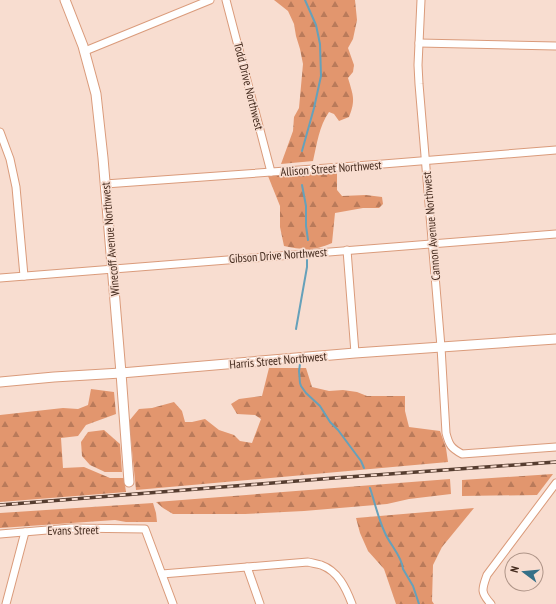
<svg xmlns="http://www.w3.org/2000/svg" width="556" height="604" viewBox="0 0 556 604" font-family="'PT Sans Narrow',sans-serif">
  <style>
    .forest { fill: url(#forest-firs) }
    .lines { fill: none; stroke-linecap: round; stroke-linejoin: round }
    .stream { stroke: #66a1ba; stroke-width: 2 }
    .minor-casing { stroke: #da9b7b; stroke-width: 9 }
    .tertiary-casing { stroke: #da9b7b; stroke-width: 11 }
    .minor { stroke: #fff; stroke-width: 7 }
    .tertiary { stroke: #fff; stroke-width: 9 }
    .rail-casing { stroke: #563d30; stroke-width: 3.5 }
    .rail { stroke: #f8ddd0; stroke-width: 2; stroke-dasharray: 6; stroke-linecap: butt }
    .labels { text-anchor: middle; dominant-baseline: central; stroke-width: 3.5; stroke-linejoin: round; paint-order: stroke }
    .street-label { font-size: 12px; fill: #42291c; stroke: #f8ddd0 }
  </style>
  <defs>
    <pattern id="forest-firs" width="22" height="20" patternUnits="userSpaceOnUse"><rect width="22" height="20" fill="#e2966e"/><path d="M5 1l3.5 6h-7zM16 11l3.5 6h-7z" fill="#b97a5a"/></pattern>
  </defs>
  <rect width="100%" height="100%" fill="#f8ddd0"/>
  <g class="forest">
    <path d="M274,0H355L357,20L353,39L348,48L354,65L353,72L348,78C353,95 356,100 349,117L339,121L334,114L329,112C319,126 317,144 313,161L281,164L293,131L294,117L299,108L303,64L300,49L296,36L294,24L288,11Z"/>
    <path d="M337,172V190L342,196L366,195L382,197L383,204L379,208H363L335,213L332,243C314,251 303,250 284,246L280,227V206L268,176Z"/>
    <path d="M269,368H306L312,387L329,391L343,390L357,392L367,396H405V411L409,427L440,431L446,448L448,462L136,490L129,421L139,409L152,408L174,402L182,411L185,422H192L205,419L219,430L234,435L240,441L252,443L261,419L255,415L237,414L231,404L239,399L262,396Z"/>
    <path d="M91,389L114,392L116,414L86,425L78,436L61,438L63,468L84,467L110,478H124L126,492L0,502V415L63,408L78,409L88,405Z"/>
    <path d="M104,430L120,444L122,472H105L90,465L82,456L81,442L88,432Z"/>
    <path d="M553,474L537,495L462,496V480Z"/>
    <path d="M450,479L451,494L409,499L387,504L304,511L245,514H173L163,508L156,502Z"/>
    <path d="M153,503L156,513L157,522H126L115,520L0,528V513Z"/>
    <path d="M474,508L442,547L433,565L432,601L434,604H396L384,569L368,551L360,533L356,518Z"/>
  </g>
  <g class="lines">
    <g class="stream">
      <path d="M302,151L314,108L321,76L320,44L316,25L305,0"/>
      <path d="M302,185L306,206V226L308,240"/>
      <path d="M296,329L307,267V259"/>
      <path d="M300,364L299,371L300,383L301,386L306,393L320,406L330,422L338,430L361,461L364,468"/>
      <path d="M370,488C375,503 378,518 385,533C390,545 402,556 403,569L413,586L419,604"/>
    </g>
    <g class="minor-casing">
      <g id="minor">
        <path d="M226,0L271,172"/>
        <path d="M421,0L418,65L419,84L441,347L446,433C449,445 451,448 462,454L556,447"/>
        <path d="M419,43L556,46"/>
        <path d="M85,51L210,0"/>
        <path d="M0,132L10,159L16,187L24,276"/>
        <path d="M105,184L383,164L556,150"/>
        <path d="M347,250L355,353"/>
        <path d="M0,278L556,234"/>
        <path d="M0,534L71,528L145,529L173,604"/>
        <path d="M247,567L260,604"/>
        <path d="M162,574L308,562C312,563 317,564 321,565C338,571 346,588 352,604"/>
        <path d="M6,604L25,532"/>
        <path d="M491,604C480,592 482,589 487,575L556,483"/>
      </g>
    </g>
    <g class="tertiary-casing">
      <g id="tertiary">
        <path d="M65,0L83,46L96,94L103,158L121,373L129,482"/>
        <path d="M0,382L54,377L121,373L355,353L556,339"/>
      </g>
    </g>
    <use href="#minor" class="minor"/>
    <use href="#tertiary" class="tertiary"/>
    <g class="rail-casing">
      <path id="rail" d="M0,505L334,478L556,462"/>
    </g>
    <use href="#rail" class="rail"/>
  </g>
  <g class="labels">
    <g class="street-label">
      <text transform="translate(249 86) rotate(76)">Todd Drive Northwest</text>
      <text transform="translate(331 168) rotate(-4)">Allison Street Northwest</text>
      <text transform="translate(431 226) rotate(-95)">Cannon Avenue Northwest</text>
      <text transform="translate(110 239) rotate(-95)">Winecoff Avenue Northwest</text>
      <text transform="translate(278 255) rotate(-4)">Gibson Drive Northwest</text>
      <text transform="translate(278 360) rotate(-5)">Harris Street Northwest</text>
      <text transform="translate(73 530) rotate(-1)">Evans Street</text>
    </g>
  </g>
  <g transform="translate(524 572) rotate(286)"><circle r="19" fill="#f8ddd0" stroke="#af9588"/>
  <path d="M0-3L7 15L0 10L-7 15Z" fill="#357088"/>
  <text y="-6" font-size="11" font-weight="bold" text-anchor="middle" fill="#42291c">N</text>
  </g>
</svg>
